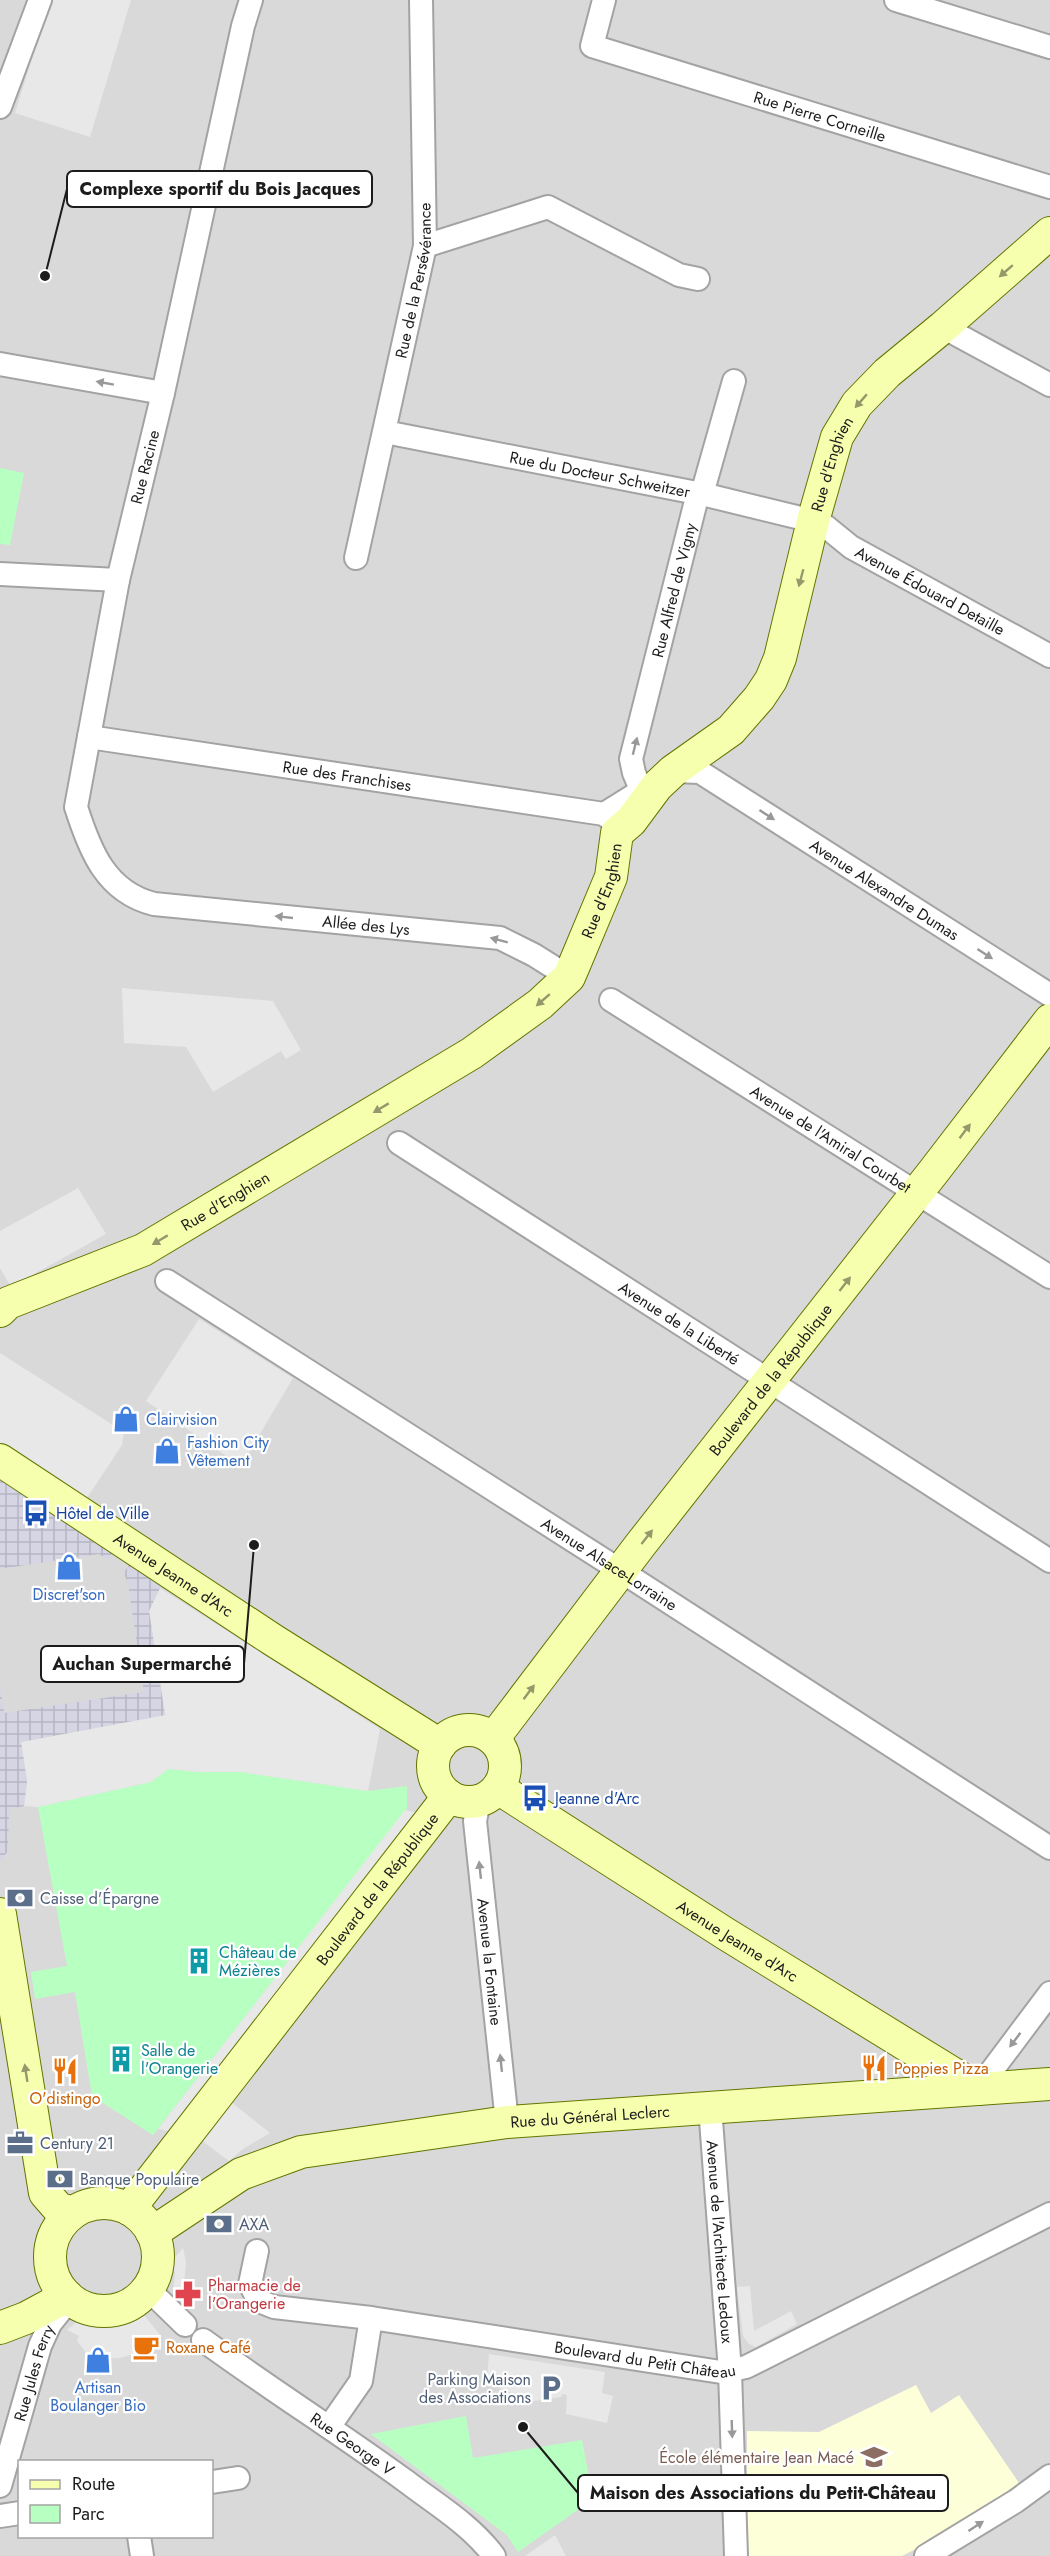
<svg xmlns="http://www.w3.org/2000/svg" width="1050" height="2556" viewBox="0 0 1050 2556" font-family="Jost,sans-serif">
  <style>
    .residential { fill: #dad9d9; fill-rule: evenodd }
    .education { fill: #fdffd9 }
    .park { fill: #b8ffc2 }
    .parking { fill: #e8e8e8 }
    .plaza { fill: url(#plaza-grid) }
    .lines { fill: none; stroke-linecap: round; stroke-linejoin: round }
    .street-casing { stroke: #a3a3a3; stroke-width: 26 }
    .secondary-casing { stroke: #627600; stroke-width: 34 }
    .street { stroke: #fff; stroke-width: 22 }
    .secondary { stroke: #f6ffae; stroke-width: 32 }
    .oneway { fill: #94996c }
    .oneway2 { fill: #999 }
    .labels { text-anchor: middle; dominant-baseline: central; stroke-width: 4.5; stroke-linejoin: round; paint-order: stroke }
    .street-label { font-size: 16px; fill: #1c1c1c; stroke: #fff }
    .shop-label { font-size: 16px; fill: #366cbe; stroke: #fff; text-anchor: start }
    .transit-label { font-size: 16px; fill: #164399; stroke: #fff; text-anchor: start }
    .service-label { font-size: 16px; fill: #4e5e75; stroke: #fff; text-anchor: start }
    .culture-label { font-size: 16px; fill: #0d838f; stroke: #fff; text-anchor: start }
    .food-label { font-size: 16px; fill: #c56008; stroke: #fff; text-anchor: start }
    .health-label { font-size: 16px; fill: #be3a42; stroke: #fff; text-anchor: start }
    .education-label { font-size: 16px; fill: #785e54; stroke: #fff; text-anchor: end }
    .leader { fill: none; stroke: #1c1c1c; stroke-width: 2 }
    .callout-dot { fill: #1c1c1c; stroke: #fff; stroke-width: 2 }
    .callout { fill: #fff; stroke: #1c1c1c; stroke-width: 2 }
    .callout-label { font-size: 18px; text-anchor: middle; font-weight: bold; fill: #1c1c1c }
  </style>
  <defs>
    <pattern id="plaza-grid" width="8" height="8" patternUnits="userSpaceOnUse" patternTransform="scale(1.5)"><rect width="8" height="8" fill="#d6d5e4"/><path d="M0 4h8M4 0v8" fill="none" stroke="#b7b6c3"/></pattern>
  </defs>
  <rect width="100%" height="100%" fill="#efebe0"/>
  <path class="residential" d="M0,0H1050V2556H0ZM20,2462H212V2536H20Z"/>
  <path class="education" d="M916,2385L931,2413L959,2395L1019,2483L945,2534L902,2556H747V2431L819,2432Z"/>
  <g class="park">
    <path d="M0,468L24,473L10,545L0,544Z"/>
    <path d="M168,1769L200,1772H241L368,1791L407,1786V1808L153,2135L92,2096L75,1992L35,1999L31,1972L67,1966L38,1807L151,1782Z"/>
    <path d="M466,2416L473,2458L582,2440L593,2499L518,2552L507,2535L371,2434Z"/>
  </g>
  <g class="parking">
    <path d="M50,0H131L90,137L15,113Z"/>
    <path d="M122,988L273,1001L301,1050L286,1059L281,1051L213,1092L186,1047L124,1043Z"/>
    <path d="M78,1188L106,1234L11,1287L0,1268V1231Z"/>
    <path d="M199,1319L293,1378L241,1466L146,1401Z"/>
    <path d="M0,1353L124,1432L122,1445L85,1501L0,1447Z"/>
    <path d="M160,1588L380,1729L368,1791L241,1772H200L168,1769L151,1782L38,1807L24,1806L27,1781L21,1742L165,1715L149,1611Z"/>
    <path d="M405,1810L419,1813L173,2132L158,2129Z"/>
    <path d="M226,2098L270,2133L243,2149L229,2161L197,2137Z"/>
    <path d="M183,2248L186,2262L183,2296L173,2294L175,2273L171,2262Z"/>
    <path d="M750,2286L754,2331L791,2311L797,2324L756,2347L749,2344L743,2336L737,2287Z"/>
    <path d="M140,2310L161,2336L137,2353L120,2358L91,2359L77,2341L79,2336L67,2330L81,2318L111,2321Z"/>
    <path d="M489,2354L605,2372L602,2393L613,2396L607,2423L566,2414L567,2395L562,2394L561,2397L527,2402L525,2394L501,2391L499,2384L490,2385L487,2378Z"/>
    <path d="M555,2535L566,2556H525Z"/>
  </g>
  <path class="plaza" d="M0,1471L161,1578L160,1588L149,1611L165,1715L21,1742L27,1781L24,1806L9,1809L8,1851L0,1861V1686L4,1713L144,1692L128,1583L123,1571H125L130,1563L113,1552L108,1560L99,1554L0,1569Z"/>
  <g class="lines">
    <g class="street-casing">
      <g id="street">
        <path id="s1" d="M251,0L243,26L163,393L118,580L76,807C90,851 106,892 154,904L500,938L534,955L569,977"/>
        <path id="s2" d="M604,0L592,46L1050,187"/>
        <path d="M896,0L1050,47"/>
        <path d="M0,107L40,0"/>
        <path d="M425,246L548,207L679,275L698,279"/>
        <path d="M943,327L1050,385"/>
        <path d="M0,364L163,393"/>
        <path id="s3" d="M385,432L702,494L813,521L824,525L851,547L1050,656"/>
        <path id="s4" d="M356,558L425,246L421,0"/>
        <path d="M0,574L118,580"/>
        <path id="s5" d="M89,737L604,814L613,821H631"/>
        <path id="s6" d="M646,801L634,773L631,759L696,501L702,494L734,381"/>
        <path id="s7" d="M604,814L673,771L700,772L1050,995"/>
        <path id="s8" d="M611,1000L1050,1277"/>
        <path id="s9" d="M399,1143L1050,1561"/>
        <path id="s10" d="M167,1281L621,1571L1050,1848"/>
        <path id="s11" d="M479,1801L475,1821L507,2122"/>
        <path d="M978,2089L1050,1993"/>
        <path id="s12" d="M710,2107L730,2371L736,2556"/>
        <path id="s13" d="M257,2251L250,2284L259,2301L274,2307L371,2318L721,2372L746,2367L1050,2214"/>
        <path d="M147,2288L185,2325"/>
        <path id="s14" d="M203,2340C270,2389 340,2433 407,2482C437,2505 471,2525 494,2556"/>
        <path d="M329,2427L361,2381L371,2318"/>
        <path d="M212,2482L238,2478"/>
        <path id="s15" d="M0,2486L40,2346L50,2324L70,2299"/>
        <path d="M0,2516L20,2513"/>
        <path d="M139,2536L142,2556"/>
        <path d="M926,2556L1016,2501L1050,2476"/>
      </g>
    </g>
    <g class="secondary-casing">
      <g id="secondary">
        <path id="s16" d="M0,1311L8,1303L143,1250L472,1053L540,1004L569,977L575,963L611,877L617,833L631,821L657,786L673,771L731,730L759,698L771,680L780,658L813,521L837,437L857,404L887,373L943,327L1050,233"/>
        <path id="s17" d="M0,1460L273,1640L440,1745"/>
        <circle cx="469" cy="1766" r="36"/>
        <path id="s18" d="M493,1739L641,1544L934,1171L1050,1020"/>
        <path id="s19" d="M498,1788L726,1934L978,2089"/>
        <path d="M0,1914L45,2193L58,2208L72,2213"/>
        <circle cx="104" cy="2257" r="54"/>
        <path id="s20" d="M129,2209L449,1796"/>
        <path id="s21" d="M152,2233L241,2174L301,2152L507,2122L1050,2084"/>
        <path d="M0,2328L26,2318L67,2296"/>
      </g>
    </g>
    <use href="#street" class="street"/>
    <use href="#secondary" class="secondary"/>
  </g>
  <defs><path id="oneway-solid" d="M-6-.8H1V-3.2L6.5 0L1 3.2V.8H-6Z" transform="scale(1.5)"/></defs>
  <g class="oneway">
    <use href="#oneway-solid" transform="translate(1006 271) rotate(139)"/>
    <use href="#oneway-solid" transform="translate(861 401) rotate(131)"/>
    <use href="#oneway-solid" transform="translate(801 578) rotate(105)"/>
    <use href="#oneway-solid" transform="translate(543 1000) rotate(139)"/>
    <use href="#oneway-solid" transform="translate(381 1108) rotate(149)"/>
    <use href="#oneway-solid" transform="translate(965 1131) rotate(-53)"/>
    <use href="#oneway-solid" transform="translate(160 1240) rotate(149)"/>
    <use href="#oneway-solid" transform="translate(845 1284) rotate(-52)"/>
    <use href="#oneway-solid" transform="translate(647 1537) rotate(-52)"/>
    <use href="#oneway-solid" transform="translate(529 1692) rotate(-53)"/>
    <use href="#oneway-solid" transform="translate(26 2073) rotate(-99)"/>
  </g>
  <g class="oneway2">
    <use href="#oneway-solid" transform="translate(105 383) rotate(-170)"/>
    <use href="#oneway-solid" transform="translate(635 746) rotate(-76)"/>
    <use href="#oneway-solid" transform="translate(767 815) rotate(33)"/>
    <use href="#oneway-solid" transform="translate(284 917) rotate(-174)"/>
    <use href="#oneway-solid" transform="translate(499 940) rotate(-165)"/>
    <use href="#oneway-solid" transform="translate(985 954) rotate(33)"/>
    <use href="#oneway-solid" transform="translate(480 1870) rotate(-96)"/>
    <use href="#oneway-solid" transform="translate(1015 2040) rotate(127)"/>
    <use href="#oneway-solid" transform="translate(501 2063) rotate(-96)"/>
    <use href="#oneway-solid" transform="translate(732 2429) rotate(88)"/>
    <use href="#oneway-solid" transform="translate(976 2526) rotate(-33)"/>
  </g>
  <defs>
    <g id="shop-bare" transform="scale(2.07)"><path d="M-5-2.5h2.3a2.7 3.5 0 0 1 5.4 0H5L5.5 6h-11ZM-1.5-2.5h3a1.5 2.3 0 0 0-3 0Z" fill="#3f7fe0" stroke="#fff" stroke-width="2.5" paint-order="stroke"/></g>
    <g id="bus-bare" transform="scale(2.07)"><path d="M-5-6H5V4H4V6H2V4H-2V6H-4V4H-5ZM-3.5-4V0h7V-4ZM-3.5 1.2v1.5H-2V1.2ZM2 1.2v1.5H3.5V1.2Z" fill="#1a4fb4" stroke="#fff" stroke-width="2.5" paint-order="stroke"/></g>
    <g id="bank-bare" transform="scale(2.07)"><path d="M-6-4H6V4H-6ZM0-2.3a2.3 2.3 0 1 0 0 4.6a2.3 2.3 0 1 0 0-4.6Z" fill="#5c6f8a" stroke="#fff" stroke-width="2.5" paint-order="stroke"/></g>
    <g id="building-bare" transform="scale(2.07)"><path d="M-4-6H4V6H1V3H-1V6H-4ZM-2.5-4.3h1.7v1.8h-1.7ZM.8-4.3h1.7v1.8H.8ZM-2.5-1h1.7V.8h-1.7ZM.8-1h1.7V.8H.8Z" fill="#0f9aa8" stroke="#fff" stroke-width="2.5" paint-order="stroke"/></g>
    <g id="restaurant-bare" transform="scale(2.07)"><path d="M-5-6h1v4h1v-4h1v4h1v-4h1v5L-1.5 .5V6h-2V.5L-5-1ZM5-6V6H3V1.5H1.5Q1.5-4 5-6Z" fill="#e8710a" stroke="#fff" stroke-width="2.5" paint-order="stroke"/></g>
    <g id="office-bare" transform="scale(2.07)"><path d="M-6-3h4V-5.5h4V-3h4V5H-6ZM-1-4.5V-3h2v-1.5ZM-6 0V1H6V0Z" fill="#5c6f8a" stroke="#fff" stroke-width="2.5" paint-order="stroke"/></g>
    <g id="pharmacy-bare" transform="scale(2.07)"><path d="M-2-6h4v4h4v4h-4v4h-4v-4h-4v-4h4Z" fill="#e0444e" stroke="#fff" stroke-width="2.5" paint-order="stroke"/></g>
    <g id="cafe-bare" transform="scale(2.07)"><path d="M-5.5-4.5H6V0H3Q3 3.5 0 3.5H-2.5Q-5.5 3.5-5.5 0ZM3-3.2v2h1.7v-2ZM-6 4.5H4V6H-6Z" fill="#e8710a" stroke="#fff" stroke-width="2.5" paint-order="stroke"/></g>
    <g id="parking-bare" transform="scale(2.07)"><path d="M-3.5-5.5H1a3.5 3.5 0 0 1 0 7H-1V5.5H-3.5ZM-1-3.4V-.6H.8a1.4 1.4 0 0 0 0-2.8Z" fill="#5c6f8a" stroke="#fff" stroke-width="2.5" paint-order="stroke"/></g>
    <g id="school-bare" transform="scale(2.07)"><path d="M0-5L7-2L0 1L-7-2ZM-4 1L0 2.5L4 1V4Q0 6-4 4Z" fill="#8d6e63" stroke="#fff" stroke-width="2.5" paint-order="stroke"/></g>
  </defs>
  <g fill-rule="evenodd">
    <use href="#shop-bare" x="126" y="1419"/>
    <use href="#shop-bare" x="167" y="1451"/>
    <use href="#bus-bare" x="36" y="1513"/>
    <use href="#shop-bare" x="69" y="1567"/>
    <use href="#bus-bare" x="535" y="1798"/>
    <use href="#bank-bare" x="20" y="1898"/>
    <use href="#building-bare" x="199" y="1961"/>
    <use href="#building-bare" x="121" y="2059"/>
    <use href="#restaurant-bare" x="874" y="2068"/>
    <use href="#restaurant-bare" x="65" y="2071"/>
    <use href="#office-bare" x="20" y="2143"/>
    <use href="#bank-bare" x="60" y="2179"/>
    <use href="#bank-bare" x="219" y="2224"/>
    <use href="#pharmacy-bare" x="188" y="2294"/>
    <use href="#cafe-bare" x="146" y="2347"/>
    <use href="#shop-bare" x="98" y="2360"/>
    <use href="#parking-bare" x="551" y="2388"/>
    <use href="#school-bare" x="874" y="2457"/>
  </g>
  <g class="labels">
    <g class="street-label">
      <text stroke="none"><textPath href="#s2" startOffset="286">Rue Pierre Corneille</textPath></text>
      <text stroke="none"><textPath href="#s4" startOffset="284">Rue de la Persévérance</textPath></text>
      <text stroke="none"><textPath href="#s16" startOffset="1260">Rue d'Enghien</textPath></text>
      <text transform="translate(145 467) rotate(-76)">Rue Racine</text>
      <text stroke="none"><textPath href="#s3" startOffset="219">Rue du Docteur Schweitzer</textPath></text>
      <text stroke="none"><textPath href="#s3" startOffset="574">Avenue Édouard Detaille</textPath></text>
      <text stroke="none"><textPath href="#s6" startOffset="219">Rue Alfred de Vigny</textPath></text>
      <text stroke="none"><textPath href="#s5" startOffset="261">Rue des Franchises</textPath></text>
      <text stroke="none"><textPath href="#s7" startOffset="327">Avenue Alexandre Dumas</textPath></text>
      <text stroke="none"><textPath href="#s16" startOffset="756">Rue d'Enghien</textPath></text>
      <text stroke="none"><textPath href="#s1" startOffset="1170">Allée des Lys</textPath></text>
      <text stroke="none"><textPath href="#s8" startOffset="260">Avenue de l'Amiral Courbet</textPath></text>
      <text stroke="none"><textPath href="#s16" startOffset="252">Rue d'Enghien</textPath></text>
      <text stroke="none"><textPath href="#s9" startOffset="333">Avenue de la Liberté</textPath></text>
      <text stroke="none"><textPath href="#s18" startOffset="454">Boulevard de la République</textPath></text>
      <text stroke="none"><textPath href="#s10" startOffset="525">Avenue Alsace-Lorraine</textPath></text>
      <text stroke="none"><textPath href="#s17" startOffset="208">Avenue Jeanne d'Arc</textPath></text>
      <text stroke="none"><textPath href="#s20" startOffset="405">Boulevard de la République</textPath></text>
      <text stroke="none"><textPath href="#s19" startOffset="284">Avenue Jeanne d'Arc</textPath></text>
      <text stroke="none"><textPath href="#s11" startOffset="162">Avenue la Fontaine</textPath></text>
      <text stroke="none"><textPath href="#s21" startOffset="462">Rue du Général Leclerc</textPath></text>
      <text stroke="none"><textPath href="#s12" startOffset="135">Avenue de l'Architecte Ledoux</textPath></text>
      <text stroke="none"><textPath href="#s13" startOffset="444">Boulevard du Petit Château</textPath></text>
      <text stroke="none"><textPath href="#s15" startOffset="118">Rue Jules Ferry</textPath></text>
      <text stroke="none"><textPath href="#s14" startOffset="182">Rue George V</textPath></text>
    </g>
    <g class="shop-label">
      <text x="146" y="1419">Clairvision</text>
      <text x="187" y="1442">Fashion City<tspan x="187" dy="18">Vêtement</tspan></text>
      <text x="69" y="1594" text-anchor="middle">Discret'son</text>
      <text x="98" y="2387" text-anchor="middle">Artisan<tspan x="98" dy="18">Boulanger Bio</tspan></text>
    </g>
    <g class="transit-label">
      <text x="56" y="1513">Hôtel de Ville</text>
      <text x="555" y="1798">Jeanne d'Arc</text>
    </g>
    <g class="service-label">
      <text x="40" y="1898">Caisse d'Épargne</text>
      <text x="40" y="2143">Century 21</text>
      <text x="80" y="2179">Banque Populaire</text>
      <text x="239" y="2224">AXA</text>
      <text x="531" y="2379" text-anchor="end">Parking Maison<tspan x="531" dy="18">des Associations</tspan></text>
    </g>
    <g class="culture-label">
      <text x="219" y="1952">Château de<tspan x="219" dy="18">Mézières</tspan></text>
      <text x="141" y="2050">Salle de<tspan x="141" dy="18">l'Orangerie</tspan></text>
    </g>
    <g class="food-label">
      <text x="894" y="2068">Poppies Pizza</text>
      <text x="65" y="2098" text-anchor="middle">O'distingo</text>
      <text x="166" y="2347">Roxane Café</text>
    </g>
    <g class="health-label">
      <text x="208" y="2285">Pharmacie de<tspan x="208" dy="18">l'Orangerie</tspan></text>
    </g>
    <g class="education-label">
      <text x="854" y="2457">École élémentaire Jean Macé</text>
    </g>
  </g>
  <path class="leader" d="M45 276L67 189M254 1545L244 1664M523 2427L578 2493"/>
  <g class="callout-dot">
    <circle cx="45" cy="276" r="6"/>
    <circle cx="254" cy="1545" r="6"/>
    <circle cx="523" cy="2427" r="6"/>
  </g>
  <g class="callout">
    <rect x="67" y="171" width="305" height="36" rx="6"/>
    <rect x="41" y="1646" width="203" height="36" rx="6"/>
    <rect x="578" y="2475" width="370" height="36" rx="6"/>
  </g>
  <g class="callout-label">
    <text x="220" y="195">Complexe sportif du Bois Jacques</text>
    <text x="142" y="1670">Auchan Supermarché</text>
    <text x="763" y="2499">Maison des Associations du Petit-Château</text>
  </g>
  <rect x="18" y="2460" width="195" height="78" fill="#ffffff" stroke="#a4a4a4" stroke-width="1.5"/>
  <rect x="30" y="2480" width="30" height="9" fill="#f6ffae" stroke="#a4a4a4" stroke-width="1.5"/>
  <text x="72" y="2490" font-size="18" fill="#1c1c1c">Route</text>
  <rect x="30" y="2505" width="30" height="18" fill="#b8ffc2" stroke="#a4a4a4" stroke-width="1.5"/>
  <text x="72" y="2520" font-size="18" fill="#1c1c1c">Parc</text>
</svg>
